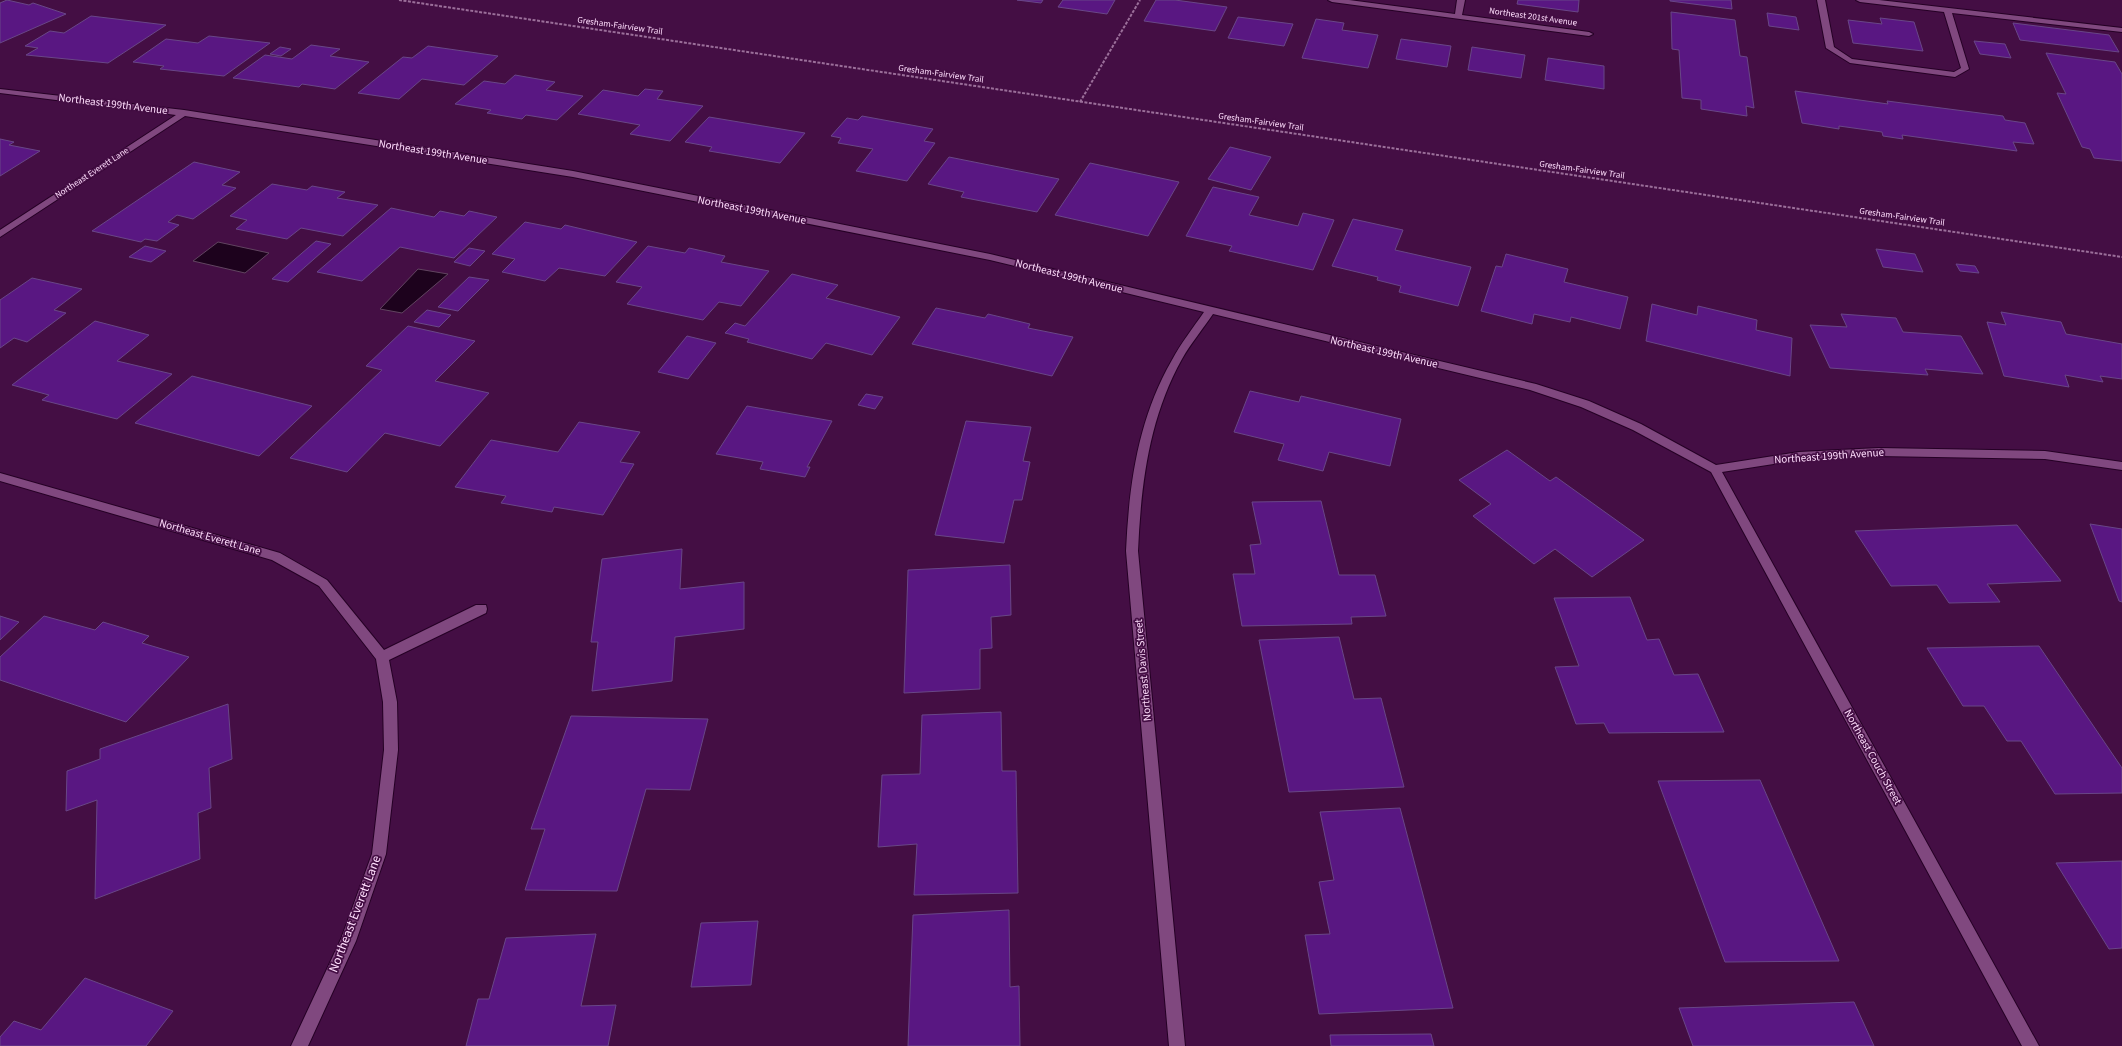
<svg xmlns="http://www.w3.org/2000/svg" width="2122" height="1046" viewBox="0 0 2122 1046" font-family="'Source Sans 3',sans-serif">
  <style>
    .water { fill: #1d021d; stroke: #614460 }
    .building { fill: #591782; stroke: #694687 }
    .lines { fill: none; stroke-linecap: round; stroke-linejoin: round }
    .lane-casing { stroke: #250025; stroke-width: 2 }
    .street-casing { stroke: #250025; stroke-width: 2 }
    .path { stroke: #9b6f9a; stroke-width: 2; stroke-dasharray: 3 1.5; stroke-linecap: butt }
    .lane { fill: #80487f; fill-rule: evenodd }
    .street { fill: #80487f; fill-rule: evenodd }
    .labels { text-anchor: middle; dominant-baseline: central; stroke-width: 3.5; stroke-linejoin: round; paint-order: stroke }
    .far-street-label { font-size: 9px; fill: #ffdefd; stroke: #440e44 }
    .street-label { font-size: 11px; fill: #ffdefd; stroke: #440e44 }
    .near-street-label { font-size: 13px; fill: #ffdefd; stroke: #440e44 }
  </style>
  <rect width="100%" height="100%" fill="#440e44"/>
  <g class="water">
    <path d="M218,242L269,253L245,273L193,261Z"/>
    <path d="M418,269L448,274L402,313L380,309Z"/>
  </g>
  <g class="building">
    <path d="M7,0L29,5L33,3L66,14L0,43V3Z"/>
    <path d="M1017,0H1043L1041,3Z"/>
    <path d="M1063,0H1115L1107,14L1058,7Z"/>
    <path d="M1156,0H1175L1227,7L1215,31L1144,21Z"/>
    <path d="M1518,0H1579L1578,12L1517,4Z"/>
    <path d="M1670,0H1731L1732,9L1670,1Z"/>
    <path d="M1671,12L1735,20L1740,56L1747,57L1754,108L1746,106L1747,116L1701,109V100L1682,98L1679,50L1672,49Z"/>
    <path d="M1767,13L1796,17L1799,30L1769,26Z"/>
    <path d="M91,16L166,25L108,63L26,55L38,48L25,46L50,31L64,33Z"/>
    <path d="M1238,17L1293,24L1284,46L1228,38Z"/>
    <path d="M1880,18L1914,22L1923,51L1853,43L1848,20L1882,24Z"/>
    <path d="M1316,19L1344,23L1342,30L1378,35L1368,68L1302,58Z"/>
    <path d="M2013,23L2109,35L2119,52L2020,40Z"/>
    <path d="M209,36L270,43L224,76L160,69L164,66L133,62L166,39L198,43Z"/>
    <path d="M1401,39L1451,46L1447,67L1396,59Z"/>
    <path d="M1974,41L2005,44L2011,58L1980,54Z"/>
    <path d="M311,45L340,49L330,56L369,62L335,89L302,84L299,87L233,78L265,55L292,59Z"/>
    <path d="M428,46L498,56L464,85L422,79L399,99L358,93L403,57L412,58Z"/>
    <path d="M280,47L291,49L281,56L270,54Z"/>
    <path d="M1472,47L1525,55L1521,78L1468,70Z"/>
    <path d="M2046,53L2115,62L2122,74V161L2094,158L2090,149L2082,147L2057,93L2066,94Z"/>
    <path d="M1548,58L1604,66V89L1545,80Z"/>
    <path d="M515,75L555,82L546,90L583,96L557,120L526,115L522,119L487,113L491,110L455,104L484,81L505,84Z"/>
    <path d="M645,89L663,91L657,99L703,106L670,141L630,134L640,125L578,114L603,90L638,96Z"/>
    <path d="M1795,91L1888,104L1887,101L2003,116L2005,120L2025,123L2034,144L2013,142L2017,151L1902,135L1903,139L1883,136L1882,132L1839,126V129L1802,123Z"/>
    <path d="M862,116L933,129L924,141L935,143L907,181L856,171L873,149L838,143L841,138L831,136L847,118L858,120Z"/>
    <path d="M709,117L805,133L780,163L709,151L712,147L685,142Z"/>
    <path d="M0,139L14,142L9,145L40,151L0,176Z"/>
    <path d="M1230,147L1271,157L1251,190L1208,179Z"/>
    <path d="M949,157L1059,179L1037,212L961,197L964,192L928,184Z"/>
    <path d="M194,162L240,172L222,185L236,188L193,219L177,215L168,222L179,225L157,241L145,239L141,242L92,231Z"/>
    <path d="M1090,163L1179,182L1148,236L1055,215Z"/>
    <path d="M272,184L307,190L312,186L345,192L337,198L378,205L343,236L301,228L287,239L236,229L247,220L230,216Z"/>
    <path d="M1213,187L1259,197L1249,215L1298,226L1303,213L1334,220L1313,270L1229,251L1232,246L1186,236Z"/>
    <path d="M391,208L434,217L440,211L464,216L469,211L497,217L454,258L400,247L362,281L317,272Z"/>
    <path d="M1353,219L1403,230L1395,250L1471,267L1458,306L1399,292L1401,286L1377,280L1378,277L1332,266Z"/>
    <path d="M525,222L561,229L565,225L637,242L605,276L559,268L545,281L502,272L515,259L492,254Z"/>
    <path d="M316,241L331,244L288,282L272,279Z"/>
    <path d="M145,246L166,251L151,262L129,257Z"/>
    <path d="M648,246L685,253L689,248L725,256L721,262L769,271L741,306L719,302L703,320L627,304L642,287L616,282Z"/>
    <path d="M469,248L485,251L470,266L454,262Z"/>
    <path d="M1876,249L1915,254L1923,272L1883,267Z"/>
    <path d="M1506,254L1568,269L1564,282L1628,297L1620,329L1571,317L1570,322L1534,314L1532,324L1481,311L1496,266L1502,267Z"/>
    <path d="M1956,264L1975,266L1979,273L1960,271Z"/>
    <path d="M792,274L838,285L826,298L900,317L872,355L826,343L812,359L747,342L749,339L725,333L735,323L745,326Z"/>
    <path d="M469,277L489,280L458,311L438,307Z"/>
    <path d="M32,278L82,289L54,310L66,313L27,342L14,338L0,348V300Z"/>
    <path d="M1652,304L1697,315L1698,306L1757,320L1756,330L1792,338L1790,376L1646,341Z"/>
    <path d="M936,308L985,318L988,314L1030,324L1028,328L1073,337L1052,376L912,344Z"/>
    <path d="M427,310L451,315L439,327L414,322Z"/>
    <path d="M2001,312L2061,322L2066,334L2122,344V379L2100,376L2103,382L2065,375L2069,387L2004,376L1987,322L2006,325Z"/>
    <path d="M1841,314L1896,318L1903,332L1961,336L1983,374L1925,369L1928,375L1830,368L1810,325L1847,327Z"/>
    <path d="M95,321L149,335L117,361L172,374L117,419L42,400L49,395L12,385Z"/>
    <path d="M408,326L475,341L435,381L489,393L440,446L385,433L347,472L290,458L382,370L366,366Z"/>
    <path d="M687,336L716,343L688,379L658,372Z"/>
    <path d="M192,376L312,406L259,456L135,423Z"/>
    <path d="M1250,391L1299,402L1301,396L1401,419L1390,466L1329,452L1323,471L1278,460L1284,444L1234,432Z"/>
    <path d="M866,394L883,397L875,409L858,405Z"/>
    <path d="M747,406L832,421L807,467H810L805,477L760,469L763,462L716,454Z"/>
    <path d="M966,421L1031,427L1023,461L1030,462L1022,500H1014L1004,543L935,535Z"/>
    <path d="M579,422L640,432L620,462L634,464L603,515L554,507L552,512L501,503L506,496L455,487L491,440L558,452Z"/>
    <path d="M1507,450L1550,481L1556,477L1644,540L1592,577L1555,549L1534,564L1473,516L1491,504L1459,480Z"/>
    <path d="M1321,501L1339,575H1375L1386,616L1351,617L1352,624L1242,626L1233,574H1255L1250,545L1261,544L1252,502Z"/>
    <path d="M2090,524L2122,529V602L2119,601Z"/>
    <path d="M2017,525L2061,581L1987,584L2000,602L1949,603L1937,585L1891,586L1855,531Z"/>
    <path d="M682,549L680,589L744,582V629L675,637L672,681L592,691L598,642H591L602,559Z"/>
    <path d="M1010,565L1011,615L991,617L992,648L980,649V689L904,693L908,570Z"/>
    <path d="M1630,597L1647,640L1659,639L1674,675L1698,674L1724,732L1609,733L1604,723L1576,724L1555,667L1579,666L1554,598Z"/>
    <path d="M0,616L19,622L0,640Z"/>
    <path d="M44,616L95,630L103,622L149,636L142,643L189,657L126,722L0,680V657Z"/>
    <path d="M1339,637L1354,699L1381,698L1404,787L1289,792L1259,640Z"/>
    <path d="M2039,646L2122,768V793L2055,794L2021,741H2007L1984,706H1963L1927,648Z"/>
    <path d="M228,704L232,759L209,768L211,808L198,813L200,859L95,899L97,800L66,811L67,771L100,759V749Z"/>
    <path d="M1001,712L1002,771H1016L1018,893L914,895L917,844L878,847L882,775L920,774L922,715Z"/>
    <path d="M571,716L708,719L690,790L646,789L617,891L525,890L545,829H531Z"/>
    <path d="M1760,780L1839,961L1725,962L1658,781Z"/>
    <path d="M1400,808L1453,1008L1319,1014L1305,935L1330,934L1319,882L1334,880L1320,812Z"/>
    <path d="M2122,861V948L2109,949L2056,863Z"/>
    <path d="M1009,910L1010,987L1019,986L1020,1046H908L913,915Z"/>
    <path d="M758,921L751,985L691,987L701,923Z"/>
    <path d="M596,934L581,1006L616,1005L608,1046H466L478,999H489L506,938Z"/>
    <path d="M85,978L173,1011L146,1046H0V1037L14,1021L41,1030Z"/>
    <path d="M1854,1002L1874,1046H1693L1679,1008Z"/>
    <path d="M1431,1034L1434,1046H1331L1330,1035Z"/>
  </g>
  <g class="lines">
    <g class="lane-casing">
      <path id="lane" d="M1817,0H1825L1834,47L1852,59L1954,72L1961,68L1944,12L1860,2L1856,0H1879L2122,28V32L1952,13L1969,69L1955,77L1850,63L1826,48Z"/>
    </g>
    <g class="street-casing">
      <g id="street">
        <path d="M1328,0H1349L1455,14L1457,0H1465L1462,15L1589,32L1593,34L1589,36L1332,2Z"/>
        <path d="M0,89L184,110L573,171L990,254L1536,384L1589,401L1641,424L1716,465L1799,452L1879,448L2045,451L2122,462V470L2045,459L1879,456L1799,460L1722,472L2039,1046H2022L1711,472L1633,430L1581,407L1530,390L1213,314C1203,329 1191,343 1182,359C1149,418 1141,484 1138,551L1185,1046H1169L1126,551C1129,484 1138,419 1172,360C1181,343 1193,328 1204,312L990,260L573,177L185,116L0,237V230L176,115L0,93Z"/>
        <path d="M0,473L280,553L327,580L384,650L476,605H486L487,609L486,613L389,660L397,702L398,750L386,854L356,941L308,1046H291L341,939L372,854L384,750L383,702L376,659L319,586L272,560L0,481Z"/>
      </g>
    </g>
    <g class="path">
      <path d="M399,0L2122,257"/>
      <path d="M1080,102L1140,0"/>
    </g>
    <use href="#lane" class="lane"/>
    <use href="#street" class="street"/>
  </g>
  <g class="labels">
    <g class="far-street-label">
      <text transform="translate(1533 17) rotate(8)">Northeast 201st Avenue</text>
      <text transform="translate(620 26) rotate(8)">Gresham-Fairview Trail</text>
      <text transform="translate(941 74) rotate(8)">Gresham-Fairview Trail</text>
      <text transform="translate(1261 122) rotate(8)">Gresham-Fairview Trail</text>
      <text transform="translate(1582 170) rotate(8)">Gresham-Fairview Trail</text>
      <text transform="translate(92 173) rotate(-33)">Northeast Everett Lane</text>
      <text transform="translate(1902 217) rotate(8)">Gresham-Fairview Trail</text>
    </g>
    <g class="street-label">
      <text transform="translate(113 104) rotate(7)">Northeast 199th Avenue</text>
      <text transform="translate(433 152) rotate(9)">Northeast 199th Avenue</text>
      <text transform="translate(752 210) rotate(11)">Northeast 199th Avenue</text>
      <text transform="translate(1069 276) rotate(14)">Northeast 199th Avenue</text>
      <text transform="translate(1384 352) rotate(13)">Northeast 199th Avenue</text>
      <text transform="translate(1829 456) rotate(-4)">Northeast 199th Avenue</text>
      <text transform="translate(210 537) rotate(16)">Northeast Everett Lane</text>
      <text transform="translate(1143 670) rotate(-95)">Northeast Davis Street</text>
      <text transform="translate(1873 757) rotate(61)">Northeast Couch Street</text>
    </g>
    <g class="near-street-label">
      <text transform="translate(355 914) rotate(-69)">Northeast Everett Lane</text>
    </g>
  </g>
</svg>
